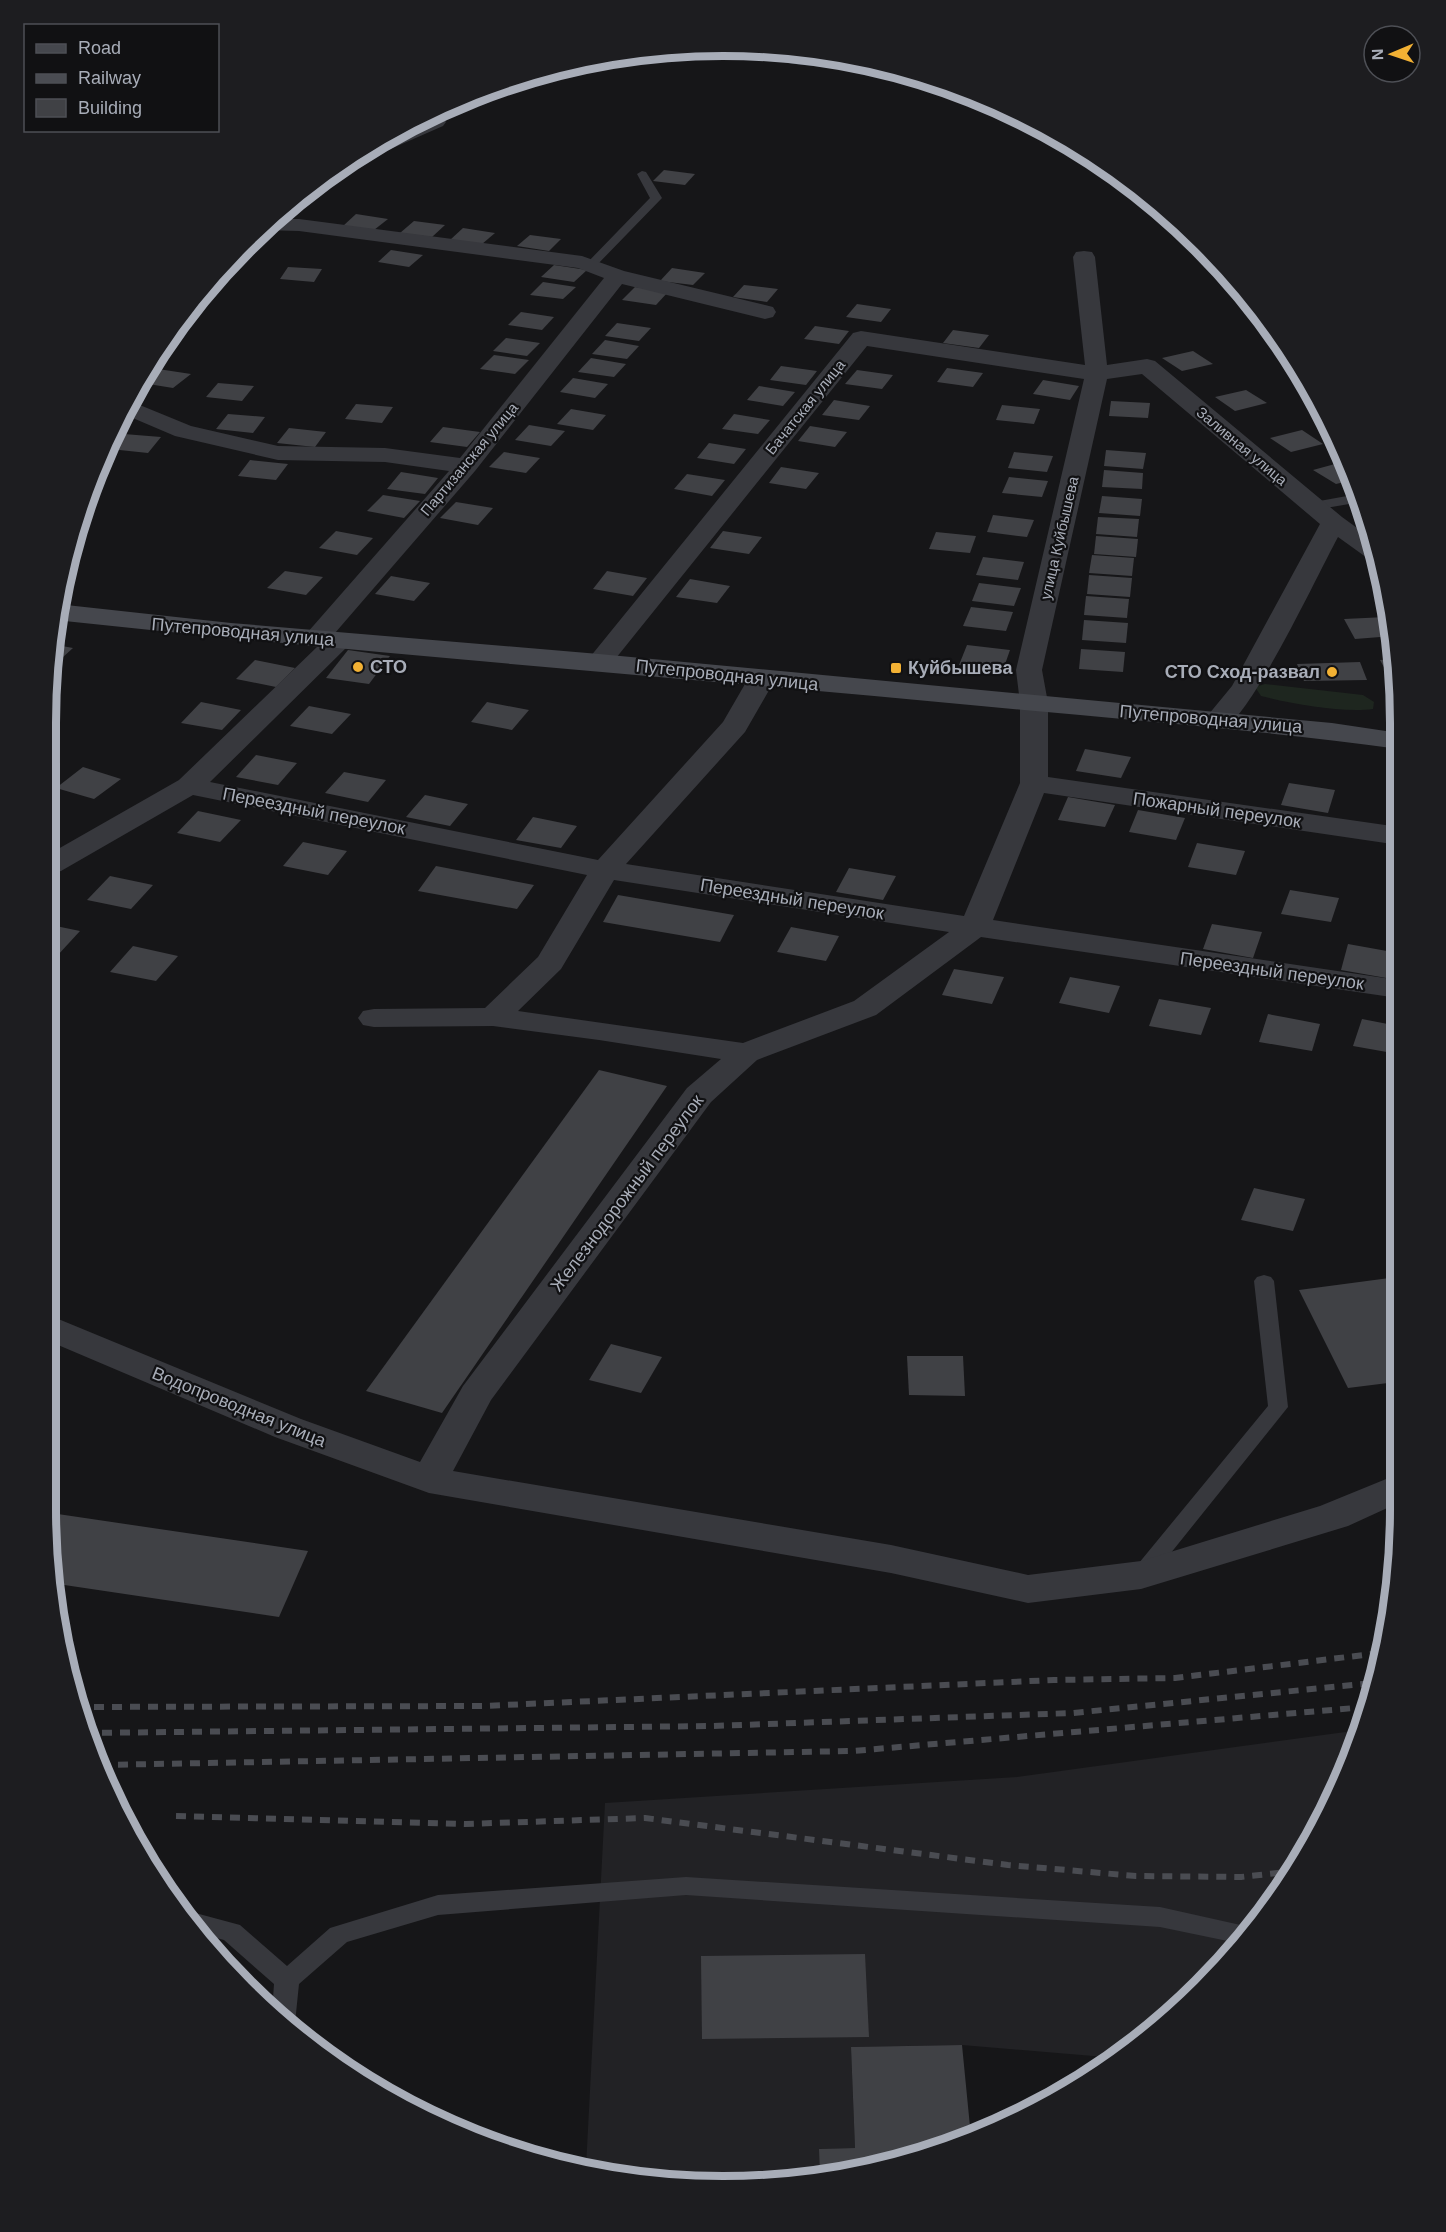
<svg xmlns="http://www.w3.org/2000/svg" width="1446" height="2232" viewBox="0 0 1446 2232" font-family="Helvetica,sans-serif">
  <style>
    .built { fill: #222225 }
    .green { fill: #1e261f }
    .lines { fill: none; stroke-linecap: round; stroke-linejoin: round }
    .river { fill: #2c353c; fill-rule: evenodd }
    .building { fill: #404145 }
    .lane { fill: #37383d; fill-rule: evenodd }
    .street { fill: #37383d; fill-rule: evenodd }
    .secondary { fill: #45474d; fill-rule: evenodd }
    .rail { stroke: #4a4c52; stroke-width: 6; stroke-dasharray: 10 8; stroke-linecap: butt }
    .poi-dot { fill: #f2b134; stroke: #111113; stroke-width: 2 }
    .labels { text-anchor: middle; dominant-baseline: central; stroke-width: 4.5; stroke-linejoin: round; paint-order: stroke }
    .far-street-label { font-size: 15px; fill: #a8adb8; stroke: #111113 }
    .street-label { font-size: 18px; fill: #a8adb8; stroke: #111113 }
    .poi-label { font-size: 18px; font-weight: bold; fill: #a8adb8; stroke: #111113; text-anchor: start }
    .rim { fill: none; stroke: #a8adb8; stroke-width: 8 }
  </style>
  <rect width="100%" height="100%" fill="#161618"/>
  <path class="built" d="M1360,1730L1349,1769L1287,1885L1233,1956L1117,2058L962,2045L851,2047L855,2148L819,2149L820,2180L679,2186L586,2167L605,1803L1017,1777Z"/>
  <path class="green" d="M1265,684L1363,695L1374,702L1373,709C1343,713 1291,704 1261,696L1255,687Z"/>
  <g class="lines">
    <path class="river" d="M754,49L811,51L851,60L848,64C821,70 786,63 759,57Z"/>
  </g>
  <g class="building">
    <path d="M664,170L695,174L685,185L653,181Z"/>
    <path d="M356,214L388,219L374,230L343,226Z"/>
    <path d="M414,221L445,225L432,237L400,233Z"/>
    <path d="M463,228L495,233L482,244L450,240Z"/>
    <path d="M530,235L561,239L549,251L517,246Z"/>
    <path d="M391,250L423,255L409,267L378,262Z"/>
    <path d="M554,265L587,270L574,282L541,277Z"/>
    <path d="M288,267L322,269L314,282L280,279Z"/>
    <path d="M672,268L705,273L693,285L660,281Z"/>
    <path d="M543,282L576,287L563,299L530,295Z"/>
    <path d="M744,285L778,289L767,302L733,297Z"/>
    <path d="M635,287L668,292L656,305L622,300Z"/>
    <path d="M857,304L891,309L881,322L846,317Z"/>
    <path d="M521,312L554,317L542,330L508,325Z"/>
    <path d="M617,323L651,328L639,341L605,336Z"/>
    <path d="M815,326L849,331L839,344L804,339Z"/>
    <path d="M953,330L989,335L979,348L943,343Z"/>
    <path d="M506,338L540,343L527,356L493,351Z"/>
    <path d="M605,340L639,346L627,359L592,354Z"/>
    <path d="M1193,351L1213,364L1182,371L1162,358Z"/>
    <path d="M494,355L529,360L515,374L480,369Z"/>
    <path d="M591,358L626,364L614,377L578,372Z"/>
    <path d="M781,366L817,371L806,385L770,380Z"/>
    <path d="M947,368L983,373L973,387L937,382Z"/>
    <path d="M158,369L191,374L173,388L142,383Z"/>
    <path d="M857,370L893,375L882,389L845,384Z"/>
    <path d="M573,378L608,384L595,398L560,392Z"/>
    <path d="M1043,380L1079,386L1070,400L1033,394Z"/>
    <path d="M218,383L254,386L242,401L206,397Z"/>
    <path d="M759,386L795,392L783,406L747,400Z"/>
    <path d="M1246,390L1267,403L1235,411L1215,397Z"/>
    <path d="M834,400L870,406L859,420L822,415Z"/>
    <path d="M1111,401L1150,403L1148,418L1109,416Z"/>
    <path d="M356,404L393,407L382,423L345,419Z"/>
    <path d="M1002,405L1040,409L1034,424L996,420Z"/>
    <path d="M571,409L606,415L593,430L557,424Z"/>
    <path d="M228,414L265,417L253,433L216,429Z"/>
    <path d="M734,414L770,420L758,434L722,429Z"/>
    <path d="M529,425L565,431L551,446L515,440Z"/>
    <path d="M810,426L847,432L835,447L798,441Z"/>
    <path d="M443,427L480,432L467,447L430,442Z"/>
    <path d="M289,428L326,432L315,447L277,443Z"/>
    <path d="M1302,430L1323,444L1291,452L1270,438Z"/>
    <path d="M124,434L161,437L148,453L110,449Z"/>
    <path d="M709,443L746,449L734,464L697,458Z"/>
    <path d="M1106,450L1146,453L1143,469L1104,466Z"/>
    <path d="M504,452L540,458L526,473L489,467Z"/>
    <path d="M1014,452L1053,456L1047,472L1008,468Z"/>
    <path d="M250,460L288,464L276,480L238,476Z"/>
    <path d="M1346,461L1353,480L1336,484L1313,470Z"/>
    <path d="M781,467L819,473L806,489L769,483Z"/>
    <path d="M1104,470L1143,473L1142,489L1102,487Z"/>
    <path d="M401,472L438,478L425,494L387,489Z"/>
    <path d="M687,474L725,480L712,496L674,489Z"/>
    <path d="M1009,477L1048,481L1042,497L1002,493Z"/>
    <path d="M383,495L420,501L404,518L367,511Z"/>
    <path d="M1102,496L1142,499L1140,516L1099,513Z"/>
    <path d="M456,502L493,508L478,525L440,518Z"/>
    <path d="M993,515L1034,520L1027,537L987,532Z"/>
    <path d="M1098,517L1139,519L1137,537L1096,534Z"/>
    <path d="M336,531L373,538L357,555L319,548Z"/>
    <path d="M723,531L762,537L749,554L710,548Z"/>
    <path d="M936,532L976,536L970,553L929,549Z"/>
    <path d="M1096,536L1138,539L1136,557L1094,554Z"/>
    <path d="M1092,555L1134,558L1132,576L1089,573Z"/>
    <path d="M983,557L1024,562L1018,580L976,575Z"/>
    <path d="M285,571L323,577L306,595L267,588Z"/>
    <path d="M607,571L647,578L633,596L593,589Z"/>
    <path d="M1089,575L1132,578L1130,597L1087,594Z"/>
    <path d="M391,576L430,583L414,601L375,594Z"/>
    <path d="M690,579L730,586L717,603L676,597Z"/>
    <path d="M979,583L1021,588L1014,606L972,601Z"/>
    <path d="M1086,596L1129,599L1127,618L1084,615Z"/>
    <path d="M971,607L1013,612L1006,631L963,626Z"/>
    <path d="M1386,617L1391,625L1393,636L1355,639L1344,619Z"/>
    <path d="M1084,620L1128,623L1126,643L1082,640Z"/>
    <path d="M51,644L73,648L52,667H51Z"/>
    <path d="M967,645L1010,650L1003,670L959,665Z"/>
    <path d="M1081,649L1125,652L1123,672L1079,669Z"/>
    <path d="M348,650L390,656L369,684L326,678Z"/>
    <path d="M1396,659L1400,679L1391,680L1380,660Z"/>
    <path d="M255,660L295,668L276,687L236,679Z"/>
    <path d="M1360,662L1367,680L1304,681L1297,664Z"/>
    <path d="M201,702L241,710L222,730L181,723Z"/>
    <path d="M487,702L529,710L512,730L471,722Z"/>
    <path d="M309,706L351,714L332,734L290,726Z"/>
    <path d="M1085,749L1131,757L1121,778L1076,771Z"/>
    <path d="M256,755L297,763L278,785L236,777Z"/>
    <path d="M83,767L121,779L94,799L56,788Z"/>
    <path d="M344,772L386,780L368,802L325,793Z"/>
    <path d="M1289,783L1335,790L1328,813L1281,805Z"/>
    <path d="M425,795L468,804L450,826L406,817Z"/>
    <path d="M1068,797L1115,805L1105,827L1058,820Z"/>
    <path d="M1138,810L1185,818L1176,840L1129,832Z"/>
    <path d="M198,811L241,820L220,842L177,833Z"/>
    <path d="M533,817L577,826L561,848L516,840Z"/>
    <path d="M303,842L347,851L328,875L283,866Z"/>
    <path d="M1197,843L1245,851L1236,875L1188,867Z"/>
    <path d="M1398,856H1399V879L1392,877Z"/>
    <path d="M436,866L534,885L517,909L418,891Z"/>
    <path d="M849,868L896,876L883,900L836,892Z"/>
    <path d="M110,876L153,885L131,909L87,900Z"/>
    <path d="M1290,890L1339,898L1331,922L1281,914Z"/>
    <path d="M618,895L734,915L720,942L603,922Z"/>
    <path d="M1212,924L1262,932L1253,958L1203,949Z"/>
    <path d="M51,925L80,931L57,956L51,955Z"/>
    <path d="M791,927L839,936L826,961L777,952Z"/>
    <path d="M1348,944L1398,953L1392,979L1341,970Z"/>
    <path d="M133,946L178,956L156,981L110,972Z"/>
    <path d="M954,969L1004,977L992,1004L942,995Z"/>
    <path d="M1070,977L1120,986L1109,1013L1059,1003Z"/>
    <path d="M1159,999L1211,1008L1201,1035L1149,1026Z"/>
    <path d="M1268,1014L1320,1024L1312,1051L1259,1042Z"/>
    <path d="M1362,1019L1398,1026V1054L1353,1046Z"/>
    <path d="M599,1070L667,1086L442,1413L366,1391Z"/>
    <path d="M1254,1188L1305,1199L1293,1231L1241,1220Z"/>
    <path d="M1397,1277L1396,1382L1348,1388L1299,1290Z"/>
    <path d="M611,1344L662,1357L641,1393L589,1380Z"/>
    <path d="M907,1356H963L965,1396L909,1395Z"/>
    <path d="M51,1513L308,1551L279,1617L51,1583Z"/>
    <path d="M865,1954L869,2037L702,2039L701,1956Z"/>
    <path d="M962,2045L971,2137L899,2164L820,2180L819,2149L855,2148L851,2047Z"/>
  </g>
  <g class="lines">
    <g class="lane">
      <path d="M642,171L646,172L662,198L594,268H586V264L650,198L637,174Z"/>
      <path d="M1358,494L1361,502L1314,510L1307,506L1314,502Z"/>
      <path d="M1264,1275L1271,1277L1274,1281L1288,1407L1150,1579L1142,1582L1134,1579L1131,1574L1134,1569L1268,1406L1254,1281L1257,1277Z"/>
      <path d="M686,1877L1160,1907L1254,1928L1242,1944L1160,1927L686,1895L438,1915L347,1942L299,1984L295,2023L291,2030L272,2013L274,1984L224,1940L198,1933L182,1913L188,1911L240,1925L287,1966L330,1928L438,1895Z"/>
    </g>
    <g class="street">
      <path d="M436,116L443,118L446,122L443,126L361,162H347L393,134Z"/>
      <path d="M274,219H299L582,256L624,271L773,307L776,312L773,317L765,319L622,284L475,471L335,633L348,634L352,640L348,646L210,782L598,860L723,722L752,672L762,670L772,672L776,678L745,732L626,864L964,916L1020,783V703L1016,670L1084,379L867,346L608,668L599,670L590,668L586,662L853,333L861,331L1085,365L1073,257L1076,252L1084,251L1092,252L1095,257L1107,365L1147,359L1155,361L1342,517L1375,541L1380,562L1370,560L1338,537C1320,570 1252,714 1226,726C1220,729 1214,727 1208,726L1204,720L1232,686L1320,524L1142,374L1107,379L1042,670L1048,703V777L1399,827V845L1044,793L993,920L1398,980V998L981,937L876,1015L757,1060L711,1102L491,1400L453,1471L891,1545L1028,1575L1141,1561L1320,1506L1396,1475V1504L1348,1526L1141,1589L1028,1603L891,1573L429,1493L275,1437L51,1342V1316L301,1419L420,1462L463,1386L687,1088L721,1059L599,1040L493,1026L374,1027L363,1025L358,1018L363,1011L374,1009L485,1008L538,957L587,875L193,795L61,871L51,874V853L179,780L317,647L307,645L303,639L307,633L449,471L385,462L278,460L175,436L121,413L130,401L191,426L278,446L385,448L460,458L604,278L578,268L299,231L262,230ZM614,880L949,932L854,1001L743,1043L518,1011L561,969Z"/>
    </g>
    <path class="secondary" d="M57,604L231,623L599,654L1332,723L1399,733V749C1260,730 1120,719 981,706C672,677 363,653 55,620Z"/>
    <g class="rail">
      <path d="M76,1707L483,1706L1054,1680L1175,1678L1380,1653"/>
      <path d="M84,1733L713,1726L1073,1713L1372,1683"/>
      <path d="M100,1765L853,1751L1366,1707"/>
      <path d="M176,1816L465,1824L645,1818L1008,1865L1136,1876L1241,1877L1295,1871"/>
    </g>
  </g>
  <g class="poi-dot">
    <circle cx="358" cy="667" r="6"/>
    <rect x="890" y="662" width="12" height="12" rx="3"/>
    <circle cx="1332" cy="672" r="6"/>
  </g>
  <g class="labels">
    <g class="far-street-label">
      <text transform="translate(805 407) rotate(-51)">Бачатская улица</text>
      <text transform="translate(1242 446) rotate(40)">Заливная улица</text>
      <text transform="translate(469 459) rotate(-50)">Партизанская улица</text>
      <text transform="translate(1059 538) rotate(-77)">улица Куйбышева</text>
    </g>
    <g class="street-label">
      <text transform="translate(243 632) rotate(5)">Путепроводная улица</text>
      <text transform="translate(727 675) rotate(6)">Путепроводная улица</text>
      <text transform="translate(1211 719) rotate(5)">Путепроводная улица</text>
      <text transform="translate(1217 810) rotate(8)">Пожарный переулок</text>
      <text transform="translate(314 811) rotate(11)">Переездный переулок</text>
      <text transform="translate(792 899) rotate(9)">Переездный переулок</text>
      <text transform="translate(1272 971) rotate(8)">Переездный переулок</text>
      <text transform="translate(627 1193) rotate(-53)">Железнодорожный переулок</text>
      <text transform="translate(239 1407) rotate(22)">Водопроводная улица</text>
    </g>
    <g class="poi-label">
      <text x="370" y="667">СТО</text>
      <text x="908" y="668">Куйбышева</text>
      <text x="1320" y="672" text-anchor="end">СТО Сход-развал</text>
    </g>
  </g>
  <path d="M0 0H1446V2232H0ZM723 56H723A667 667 0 0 1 1390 723V1509A667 667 0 0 1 723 2176H723A667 667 0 0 1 56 1509V723A667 667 0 0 1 723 56Z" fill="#1d1d20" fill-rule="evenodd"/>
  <path class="rim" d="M723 56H723A667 667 0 0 1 1390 723V1509A667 667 0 0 1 723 2176H723A667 667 0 0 1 56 1509V723A667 667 0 0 1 723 56Z"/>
  <rect x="24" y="24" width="195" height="108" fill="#111113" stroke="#4d4f55" stroke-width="1.5"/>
  <rect x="36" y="44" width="30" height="9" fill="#45474d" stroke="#4d4f55" stroke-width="1.5"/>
  <text x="78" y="54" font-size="18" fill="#a8adb8">Road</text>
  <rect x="36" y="74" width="30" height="9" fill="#4a4c52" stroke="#4d4f55" stroke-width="1.5"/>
  <text x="78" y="84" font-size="18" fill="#a8adb8">Railway</text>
  <rect x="36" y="99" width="30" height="18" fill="#404145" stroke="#4d4f55" stroke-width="1.5"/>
  <text x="78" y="114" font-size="18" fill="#a8adb8">Building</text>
  <g transform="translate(1392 54) rotate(268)"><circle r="28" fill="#111113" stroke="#4d4f55" stroke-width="1.5"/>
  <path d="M0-4.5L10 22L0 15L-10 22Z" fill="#f2b134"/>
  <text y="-9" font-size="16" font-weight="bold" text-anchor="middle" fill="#a8adb8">N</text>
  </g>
</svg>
